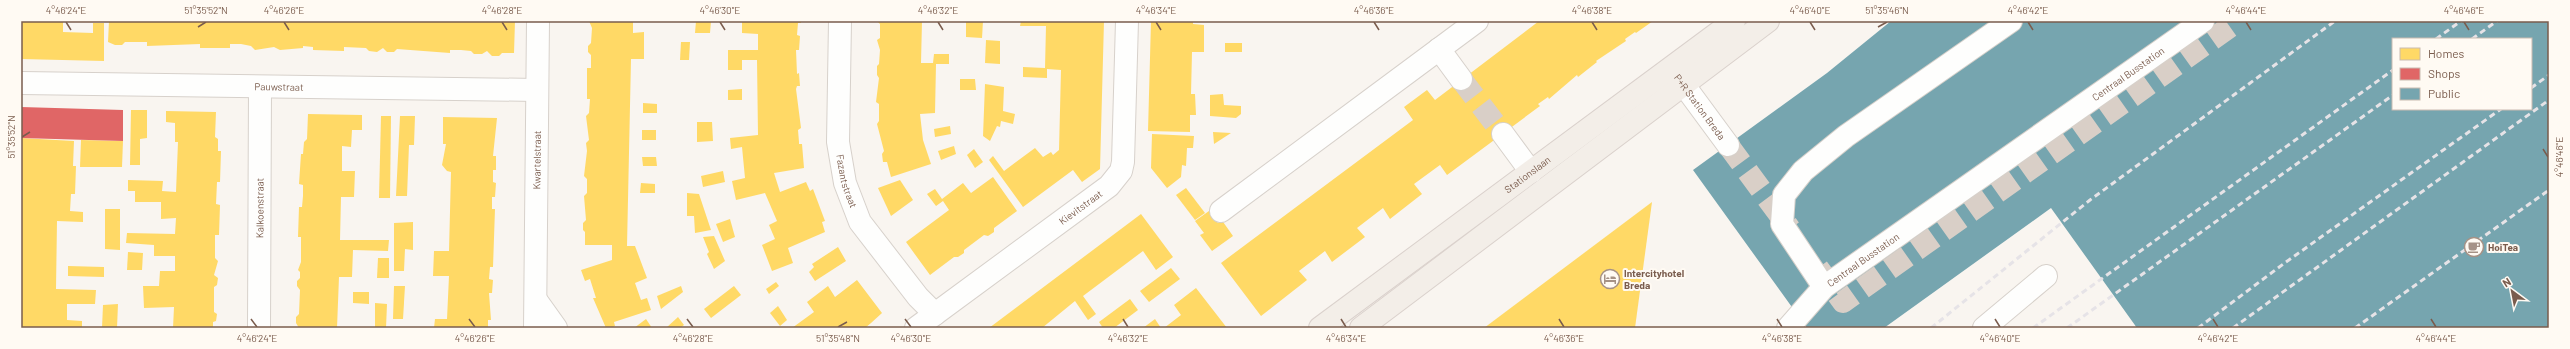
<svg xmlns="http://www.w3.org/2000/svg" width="2570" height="349" viewBox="0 0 2570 349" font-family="Barlow,sans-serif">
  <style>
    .homes { fill: #ffd966 }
    .shops { fill: #e06666 }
    .public { fill: #76a5af; fill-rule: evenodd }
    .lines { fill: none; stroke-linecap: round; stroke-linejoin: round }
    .minor-tunnel { stroke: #d9cfc7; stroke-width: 22; stroke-dasharray: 22 11; stroke-linecap: butt }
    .minor-casing { stroke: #d7d1cb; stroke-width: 24 }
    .major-casing { stroke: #dad1cc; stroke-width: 24 }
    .minor { stroke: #fefefd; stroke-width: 22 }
    .major { stroke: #f3eee8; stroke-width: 22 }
    .rail { stroke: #e6e3e7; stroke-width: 3; stroke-dasharray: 6 4; stroke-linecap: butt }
    .ticks { fill: none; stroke: #7a5c4d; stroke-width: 1.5 }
    .labels { text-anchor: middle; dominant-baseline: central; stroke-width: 4; stroke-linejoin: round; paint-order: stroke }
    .street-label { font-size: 10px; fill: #7a5c4d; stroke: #fffaf3 }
    .poi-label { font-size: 10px; font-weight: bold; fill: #7a5c4d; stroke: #fffaf3; text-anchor: start }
    .neatline { fill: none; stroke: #7a5c4d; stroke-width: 1.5 }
    .ticks-label { font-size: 10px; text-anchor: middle; fill: #7a5c4d }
  </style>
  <rect width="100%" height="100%" fill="#f9f5f0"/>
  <g class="homes">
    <path d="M21,21H63V32L93,33V23H104V61L21,59Z"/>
    <path d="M109,21H515L514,53H502L499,56H492L487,51L482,54H474L471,51L461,50H450V53L397,49L394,52H387L383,48L377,52L369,51L366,48L344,47V51L313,50V47L303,46V48L280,50L274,47L255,50L251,46L241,44H230V48H200V44L147,46V42H125L122,45H115L108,42Z"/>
    <path d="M589,21H633V33L644,32V59H631L627,246H635L647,278L635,283L641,300L647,298L651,310L614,322L615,326L611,328H606L593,298H596L590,279L585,281L581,270L612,260V245H585V232L583,230V223L586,220L584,196L587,193V179L584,176L587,151L586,143L589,140L586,116L589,113L590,99H587V68H591V55L588,52V46L591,43L592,28Z"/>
    <path d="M696,21H711L710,33H695Z"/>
    <path d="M742,21H801V23H798L797,35L800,36L799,50H796L797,74L799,73L800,86H797L796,89L801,128L798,130L799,142V144H802L804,168L774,173L780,192L806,182L810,191L813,189L825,221L822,222L825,232L788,248L793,263L772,271L762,245L775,239L769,225L777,221L765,193L736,200L732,181L745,178L742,147L731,149L730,138L758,135L757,60H742V70H728V50H758V34L742,33Z"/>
    <path d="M877,21H922L921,63H933L934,54H949V64H936L935,113L920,114L923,140L931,164L891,177L887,162H883L882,154L884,151L877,124L879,121V104L876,102L879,78L877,75V66L879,64L880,50L877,40L880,38V24Z"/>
    <path d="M966,21H983L982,38L966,37Z"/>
    <path d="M1021,21H1104L1100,169L1082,182L1073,170L1023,207L989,160L993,156L1004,171L1035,148L1043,157L1051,152L1053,155L1059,150L1061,70L1047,69V78L1023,77V67L1045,68L1046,26H1020Z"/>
    <path d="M1151,21H1193V24L1204,25V52H1192L1191,94H1195L1196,115H1190V132L1148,131Z"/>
    <path d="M1539,21H1653L1636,33L1635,32L1625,39L1626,41L1596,61L1597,62L1578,77L1577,75L1549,99L1548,97L1538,104L1540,106L1447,175L1440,165L1414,184L1422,194L1390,219L1383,208L1357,228L1365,237L1332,262L1325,251L1299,271L1307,280L1261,316L1221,263L1413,120L1404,107L1427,90L1435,100Z"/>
    <path d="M986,40L1000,41V64L985,63Z"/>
    <path d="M681,42H690L689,60H680Z"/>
    <rect x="1225" y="43" width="17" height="9"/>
    <path d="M960,79H975L976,90H960Z"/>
    <path d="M985,84L1004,87L1003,111L1015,114L1013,124L1001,121L1000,127L997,126L990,141L983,136Z"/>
    <path d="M742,89V100H728V90Z"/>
    <path d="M1223,94L1224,105L1241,106V114L1236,118L1210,116V95Z"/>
    <path d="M643,103L657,104V113H643Z"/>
    <path d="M131,110H147V138L140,139V165H130Z"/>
    <path d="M166,111L216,112L215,137L218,139V151H221L220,182H217L216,204L220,205L219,235H215V258L218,261L214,275L218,278L217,285L214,287V312L217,314L216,321L213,322V328H173L174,307L144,308L143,286H159L160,271H175V256H154V245L126,243L127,233L175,234L176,218L161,219V202H135V191H128V180L163,181L162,191L176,192L178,142H175V123L166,122Z"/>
    <path d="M308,114L362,115V130H352L351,147L342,146V171H355L354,197H341L340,240H389L388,251L353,250L352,277H339L337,328H299L296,323V317L299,314L300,290L297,286V281L300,278V272L298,270L301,262V237H298L299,207H302L303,196V185L299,184L301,154H303L304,142L307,139Z"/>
    <path d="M381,116H391L390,198H379Z"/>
    <path d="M400,116H415L414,145H409L407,196H396Z"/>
    <path d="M443,117L497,118L493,156H496V170H493V182L496,183L495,197H492V209H495L493,267H490L489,279L493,280L492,293H489L491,320H488V328H434L435,319H447L449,276H433L434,251H449L451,172L447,171L442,165L446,144H443Z"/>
    <path d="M697,122H712L713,141L697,142Z"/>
    <path d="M950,126L951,134L935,137L934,129Z"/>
    <rect x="642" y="130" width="14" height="10"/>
    <path d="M1213,132L1231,133L1214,144Z"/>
    <path d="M1152,134L1194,136L1193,148H1187L1186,166L1182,165L1181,177L1167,188L1151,168Z"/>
    <path d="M21,138L74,141L73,166H76L75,194H71L70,211L83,212V222L57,221L56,289L96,290L95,304H67V320L82,321V328H21Z"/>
    <path d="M81,140L123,141L122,167H80Z"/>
    <path d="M954,146L956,154L941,160L938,151Z"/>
    <path d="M974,149L983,162L975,168L967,155Z"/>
    <path d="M642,157H656L657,166H643Z"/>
    <path d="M723,171L725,182L703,187L701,176Z"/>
    <path d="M993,177L1017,211L994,228V232L988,236L984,235L964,250V253L958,257H954L930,275L906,242L949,210L943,201L936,206L927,194L935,189L942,199L963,183L971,193Z"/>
    <path d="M900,180L913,200L891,216L878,188Z"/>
    <path d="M641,183L655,184V193H640Z"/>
    <path d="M1186,188L1205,213L1195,220L1176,195Z"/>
    <path d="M687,193L699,194L711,230L695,233L694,216H687Z"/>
    <path d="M1652,202L1635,328H1484Z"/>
    <path d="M105,209H120V250L105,249Z"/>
    <path d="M2128,210L2138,224L2131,229L2121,215Z"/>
    <path d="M1209,211L1218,223L1221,219L1233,236L1212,251L1200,235L1204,233L1195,221Z"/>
    <path d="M1141,214L1173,257L1156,270L1143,251L1083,296L1096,314L1088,320L1075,301L1042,328H989Z"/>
    <path d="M730,219L735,237L723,242L716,224Z"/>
    <path d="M413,222V250L405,249L404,271H394V223Z"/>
    <path d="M714,236L725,261L714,269L707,254L709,252L703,237Z"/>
    <path d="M838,247L846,261L815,281L809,272L814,267L812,264Z"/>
    <path d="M128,252L143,253L142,270H127Z"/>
    <path d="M378,258H389V278H377Z"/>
    <path d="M68,266L104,267V277L68,276Z"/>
    <path d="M1171,268L1180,279L1149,302L1140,291Z"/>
    <path d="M857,280L882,313L871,323L865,328H792L814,312L807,302L828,286L835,297Z"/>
    <path d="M776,282L779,286L769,294L766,289Z"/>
    <path d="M394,286H405L403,319H393Z"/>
    <path d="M681,286L683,292L661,309L657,296Z"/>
    <path d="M734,286L741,295L711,318L704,309Z"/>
    <path d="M1196,288L1227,328H1164L1181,315L1174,305Z"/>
    <path d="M353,292H369V304L353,303Z"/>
    <path d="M1130,299L1138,310L1114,328H1103L1099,322Z"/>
    <path d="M375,303L387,304L386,328H375Z"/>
    <path d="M118,304L117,328H102L103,305Z"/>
    <path d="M778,306L787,320L780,326L770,313Z"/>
    <path d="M2151,312L2161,326L2159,328H2152L2144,317Z"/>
    <path d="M678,317L684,325L680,328H666Z"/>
    <path d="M646,319L652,328H634Z"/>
    <path d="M1155,319L1161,328H1143Z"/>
  </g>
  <path class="shops" d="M21,107L123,110V141L21,138Z"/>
  <path class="public" d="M1891,21H2549V328H2137L2051,208L1884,328H1807L1693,170L1827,73ZM2393,39H2531V109H2393Z"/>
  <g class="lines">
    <g class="minor-tunnel">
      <path d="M1461,79L1503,134"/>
      <path d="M1728,145L1790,229"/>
      <path d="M1818,268L1843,302L2238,21"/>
    </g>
    <g class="minor-casing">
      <g id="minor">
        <path id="s1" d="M840,21L838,142L845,183L860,222L918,297L935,314"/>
        <path d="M1439,49L1461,79"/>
        <path id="s2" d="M1672,69L1728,145"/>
        <path id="s3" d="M21,83L536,90"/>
        <path d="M1503,134L1531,172"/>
        <path d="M1221,211L1477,21"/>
        <path d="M1824,287L1782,224L1784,195L1803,171L1846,136L2011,21"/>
        <path d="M536,300L556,328"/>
        <path id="s4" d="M259,328L260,88"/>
        <path id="s5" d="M535,328L538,21"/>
        <path id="s6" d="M916,328L1109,186L1121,171L1123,162L1127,21"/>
        <path id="s7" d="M1788,328L1824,287L2203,21"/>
        <path d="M1984,328L2046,276"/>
      </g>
    </g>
    <g class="major-casing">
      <g id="major">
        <path id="s8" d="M1320,328L1734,21"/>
        <path d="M1361,328L1768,21"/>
      </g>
    </g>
    <use href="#minor" class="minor"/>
    <use href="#major" class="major"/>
    <g class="rail">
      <path d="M2436,39L2461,21"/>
      <path d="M2472,39L2497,21"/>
      <path d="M2531,88L2549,75"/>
      <path d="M1931,328L2090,200L2335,21"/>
      <path d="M2033,328L2393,70"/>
      <path d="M2067,328L2393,95"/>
      <path d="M2198,328L2286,262L2501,109"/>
      <path d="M2233,328L2549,100"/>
      <path d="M2355,328L2549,190"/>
    </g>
  </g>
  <path class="ticks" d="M66,22L71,30M284,22L289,30M502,22L507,30M720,22L725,30M938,22L943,30M1156,22L1161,30M1374,22L1379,30M1592,22L1597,30M1810,22L1815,30M2028,22L2033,30M2246,22L2251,30M2464,22L2469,30M198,27L206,22M1878,27L1887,22M22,137L30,132M2543,149L2548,157M251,319L257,327M469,319L475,327M687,319L693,327M905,319L911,327M1123,319L1128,327M1341,319L1346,327M1559,319L1564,327M1777,319L1782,327M1995,319L2000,327M2213,319L2218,327M2431,319L2436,327M838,327L847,322"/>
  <defs>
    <g id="cafe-ring" transform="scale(1)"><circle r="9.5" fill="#fffaf3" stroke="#a69286" stroke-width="1.5"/><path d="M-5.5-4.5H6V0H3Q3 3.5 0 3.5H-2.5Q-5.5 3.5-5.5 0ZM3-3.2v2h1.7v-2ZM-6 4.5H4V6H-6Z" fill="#a69286"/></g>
    <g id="hotel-ring" transform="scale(1)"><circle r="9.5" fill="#fffaf3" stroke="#a69286" stroke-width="1.5"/><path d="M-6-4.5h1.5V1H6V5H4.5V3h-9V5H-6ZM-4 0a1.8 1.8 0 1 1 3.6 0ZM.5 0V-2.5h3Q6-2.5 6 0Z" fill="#a69286"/></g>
  </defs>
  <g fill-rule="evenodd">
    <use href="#cafe-ring" x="2474" y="247"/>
    <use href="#hotel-ring" x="1610" y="279"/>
  </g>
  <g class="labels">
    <g class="street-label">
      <text stroke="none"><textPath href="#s7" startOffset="426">Centraal Busstation</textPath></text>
      <text stroke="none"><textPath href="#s3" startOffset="258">Pauwstraat</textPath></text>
      <text stroke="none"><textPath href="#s2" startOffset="47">P+R Station Breda</textPath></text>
      <text stroke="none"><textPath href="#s5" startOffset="168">Kwartelstraat</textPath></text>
      <text stroke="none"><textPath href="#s8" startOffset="258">Stationslaan</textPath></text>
      <text stroke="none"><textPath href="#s1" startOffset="161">Fazantstraat</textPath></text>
      <text stroke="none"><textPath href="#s6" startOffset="204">Kievitstraat</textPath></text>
      <text stroke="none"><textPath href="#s4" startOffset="120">Kalkoenstraat</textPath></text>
      <text stroke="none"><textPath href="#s7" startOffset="102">Centraal Busstation</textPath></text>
    </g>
    <g class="poi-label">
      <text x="2488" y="247">HoiTea</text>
      <text x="1624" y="273">Intercityhotel<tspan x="1624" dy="12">Breda</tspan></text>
    </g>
  </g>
  <rect width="2570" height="349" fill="none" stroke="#fffaf3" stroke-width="44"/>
  <rect x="2392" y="38" width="140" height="72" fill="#fffaf3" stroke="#cabbb1"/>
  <rect x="2400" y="48" width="20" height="12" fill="#ffd966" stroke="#cabbb1"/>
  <text x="2428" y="58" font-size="12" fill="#7a5c4d">Homes</text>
  <rect x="2400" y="68" width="20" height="12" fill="#e06666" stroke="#cabbb1"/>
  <text x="2428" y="78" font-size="12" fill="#7a5c4d">Shops</text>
  <rect x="2400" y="88" width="20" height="12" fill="#76a5af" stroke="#cabbb1"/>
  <text x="2428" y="98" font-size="12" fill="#7a5c4d">Public</text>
  <g transform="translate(2512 291) rotate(328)" stroke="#fffaf3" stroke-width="3" paint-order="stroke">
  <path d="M0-3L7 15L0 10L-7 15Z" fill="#7a5c4d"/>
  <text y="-6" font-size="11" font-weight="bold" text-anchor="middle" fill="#7a5c4d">N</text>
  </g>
  <rect x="22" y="22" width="2526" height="305" class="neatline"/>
  <g class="ticks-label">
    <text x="66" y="14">4°46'24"E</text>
    <text x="206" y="14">51°35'52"N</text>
    <text x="284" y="14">4°46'26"E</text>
    <text x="502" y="14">4°46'28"E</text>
    <text x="720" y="14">4°46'30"E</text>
    <text x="938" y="14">4°46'32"E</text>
    <text x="1156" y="14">4°46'34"E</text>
    <text x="1374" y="14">4°46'36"E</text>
    <text x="1592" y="14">4°46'38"E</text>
    <text x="1810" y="14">4°46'40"E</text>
    <text x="1887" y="14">51°35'46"N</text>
    <text x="2028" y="14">4°46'42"E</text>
    <text x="2246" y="14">4°46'44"E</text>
    <text x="2464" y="14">4°46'46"E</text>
    <text transform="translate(11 137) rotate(-90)" y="4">51°35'52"N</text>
    <text transform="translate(2559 157) rotate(-90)" y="4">4°46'46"E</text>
    <text x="257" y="342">4°46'24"E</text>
    <text x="475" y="342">4°46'26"E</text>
    <text x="693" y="342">4°46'28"E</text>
    <text x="838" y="342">51°35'48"N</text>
    <text x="911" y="342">4°46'30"E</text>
    <text x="1128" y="342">4°46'32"E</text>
    <text x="1346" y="342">4°46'34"E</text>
    <text x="1564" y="342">4°46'36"E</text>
    <text x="1782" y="342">4°46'38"E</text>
    <text x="2000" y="342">4°46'40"E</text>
    <text x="2218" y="342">4°46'42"E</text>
    <text x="2436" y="342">4°46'44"E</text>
  </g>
</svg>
